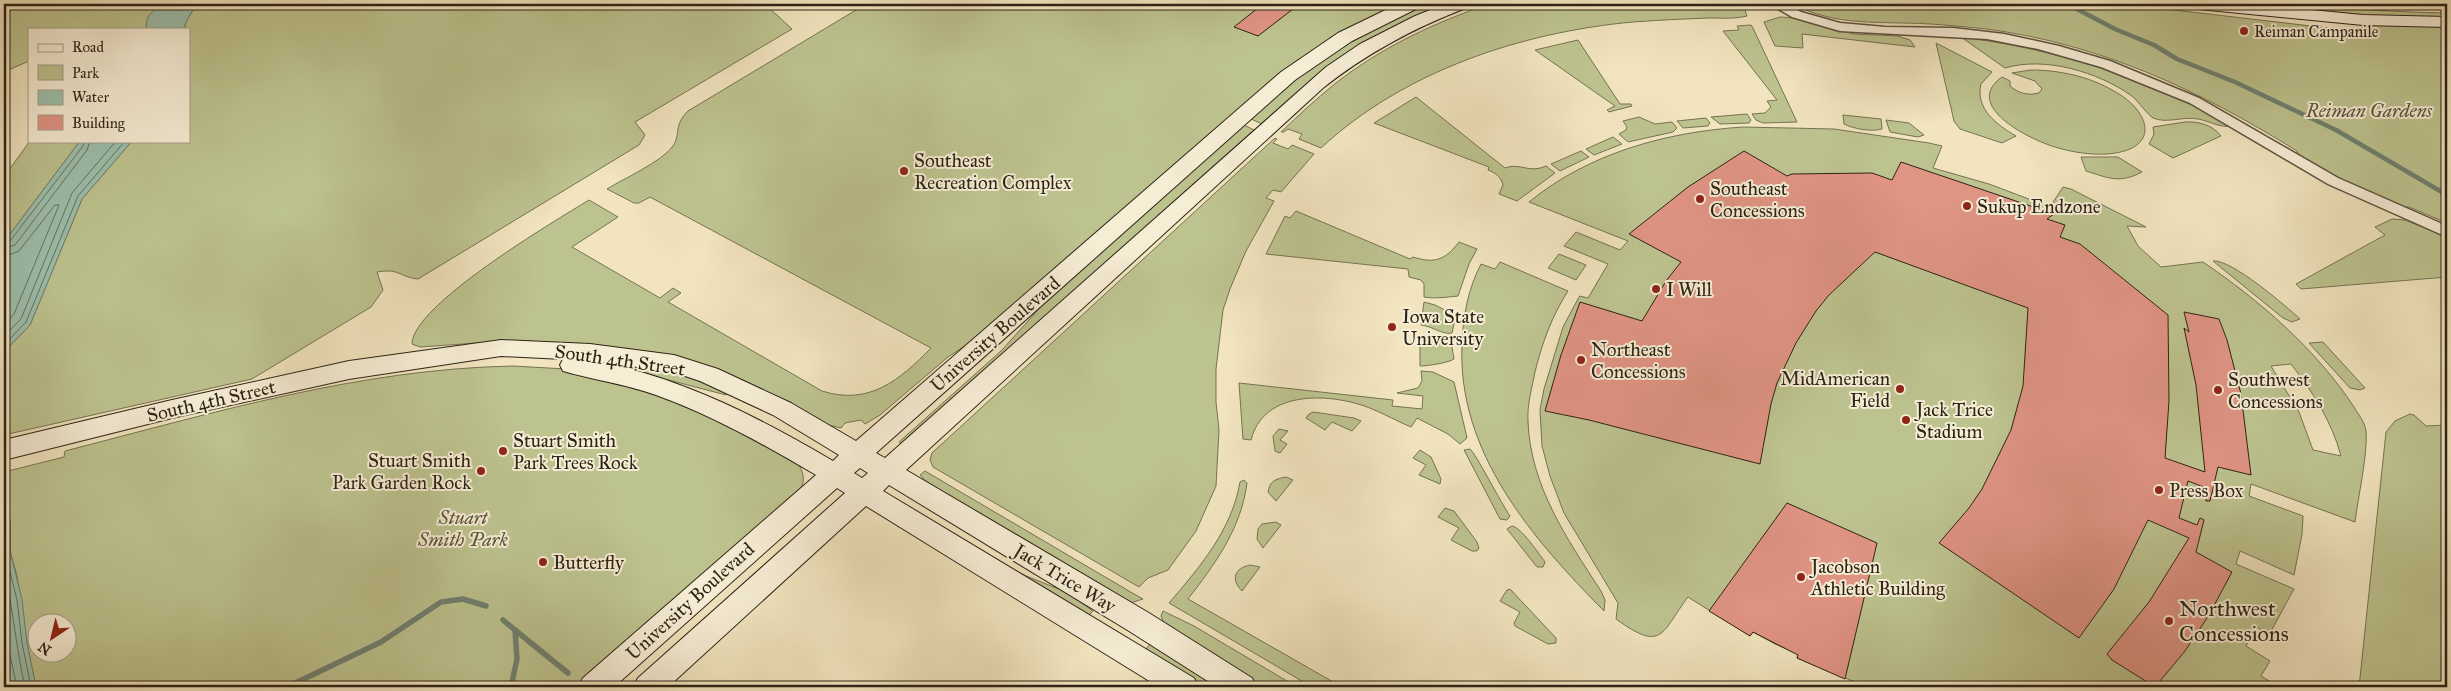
<svg xmlns="http://www.w3.org/2000/svg" width="2451" height="691" viewBox="0 0 2451 691" font-family="'IM FELL Great Primer',serif">
  <style>
    .green { fill: #bdc38f; stroke: #757352; fill-rule: evenodd }
    .water { fill: #9cbfac; stroke: #708170 }
    .lines { fill: none; stroke-linecap: round; stroke-linejoin: round }
    .shore { stroke: #647161; stroke-width: 1 }
    .stream-far1 { stroke: #708170; stroke-width: 4.5 }
    .stream { stroke: #708170; stroke-width: 5.5 }
    .building { fill: #e09484; stroke: #2d2316 }
    .street-casing { stroke: #5e5340; stroke-width: 3 }
    .secondary-casing { stroke: #2d2316; stroke-width: 2 }
    .street { fill: #f6edd5; fill-rule: evenodd }
    .secondary { fill: #f6edd5; fill-rule: evenodd }
    .poi-dot { fill: #8f2418; stroke: #f6edd5; stroke-width: 2 }
    .labels { text-anchor: middle; dominant-baseline: central; stroke-width: 4; stroke-linejoin: round; paint-order: stroke }
    .far-poi-label { font-size: 16px; fill: #2d2316; stroke: #f6edd5; text-anchor: start }
    .park-label { font-size: 19px; font-style: italic; fill: #58533a; stroke: #f6edd5 }
    .poi-label { font-size: 19px; fill: #2d2316; stroke: #f6edd5; text-anchor: start }
    .street-label { font-size: 19px; fill: #2d2316; stroke: #f6edd5 }
    .near-poi-label { font-size: 22px; fill: #2d2316; stroke: #f6edd5; text-anchor: start }
  </style>
  <rect width="100%" height="100%" fill="#f1e4be"/>
  <filter id="stains"><feTurbulence type="fractalNoise" baseFrequency=".004" numOctaves="4"/><feColorMatrix values="0 0 0 0 .2 0 0 0 0 .09 0 0 0 0 .02 0 0 0 .5 -.17"/></filter>
  <radialGradient id="worn" r=".72"><stop offset=".6" stop-color="#630" stop-opacity="0"/><stop offset="1" stop-color="#630" stop-opacity=".3"/></radialGradient>
  <g class="green">
    <path d="M4,4H162L156,7L146,25L147,29H29V61L4,72Z"/>
    <path d="M196,4H765L792,29L635,122L645,135L639,145L418,279C399,277 400,268 377,272L383,290L371,307L252,379L4,435V352L30,325L82,199L132,141H189V29H185V24Z"/>
    <path d="M866,4H1402L1358,25L986,332L948,357L880,415L865,424L861,420L845,423L841,428L824,424L776,396L724,373L506,341L420,347L412,344C412,305 555,221 589,200L618,217L572,247L660,298L673,288L681,293L668,302L822,391C869,406 900,380 931,348L650,197L639,203H634L607,189C625,178 661,162 673,146C681,134 673,126 688,111Z"/>
    <path d="M1427,4H1447C1372,31 1319,70 1262,124L1251,119C1268,104 1285,87 1303,74C1342,45 1383,23 1427,4Z"/>
    <path d="M1489,4H1743L1747,16C1735,19 1722,18 1709,18C1684,19 1659,20 1633,22C1522,32 1404,71 1321,148L1299,139L1302,134L1288,129L1284,132H1281C1299,115 1317,98 1336,83C1382,47 1434,23 1489,4Z"/>
    <path d="M1793,4H2123L2362,32L2363,20L2447,22V223L2409,207H2391L2301,163L2297,151C2199,90 2101,44 1986,29C1967,27 1948,25 1930,24C1882,21 1836,27 1793,4Z"/>
    <path d="M2230,4C2303,4 2375,12 2447,13V19L2326,13Z"/>
    <path d="M1780,17L1794,18L1854,34L1898,36L1910,40L1915,47L1802,34L1803,48L1775,46L1764,22Z"/>
    <path d="M1751,25L1753,28L1797,122L1763,123L1756,120L1752,114L1765,113L1771,107L1767,101L1777,100L1723,31L1739,30L1737,26Z"/>
    <path d="M1961,37C2057,49 2148,78 2231,126C2220,128 2209,121 2198,119C2183,116 2167,124 2153,118C2148,115 2138,101 2132,96C2098,72 2045,56 2005,68Z"/>
    <path d="M1578,40L1620,104H1631L1632,106L1609,112L1607,110L1615,106L1535,50Z"/>
    <path d="M1936,43L1992,72L1981,84C1975,109 1997,125 2016,136L2002,143L1960,129L1954,121Z"/>
    <path d="M2030,70C2059,70 2088,76 2114,91C2152,112 2161,150 2107,154C2090,155 2071,152 2055,147C2031,140 1961,106 2002,77L2010,81V86C2018,93 2028,96 2039,93L2042,89L2035,81L2012,73Z"/>
    <path d="M1416,97L1505,168C1520,162 1529,174 1546,166L1555,173L1517,201L1499,194L1503,185C1501,177 1496,173 1488,170L1489,167L1374,123Z"/>
    <path d="M1747,114L1751,120L1749,123L1720,124L1711,117Z"/>
    <path d="M1843,115L1881,119L1882,129C1873,132 1853,129 1844,124Z"/>
    <path d="M1639,117L1655,124L1672,122L1677,128L1673,132L1628,142L1619,134L1626,130L1627,127L1623,121Z"/>
    <path d="M1706,118L1710,123L1708,126L1683,128L1677,121Z"/>
    <path d="M1886,120L1909,123L1924,135L1918,137L1890,132Z"/>
    <path d="M2185,122C2198,121 2213,125 2221,136L2173,158L2149,144L2154,134L2153,127Z"/>
    <path d="M1244,125L1254,130L902,444L899,442L1001,351L1047,300Z"/>
    <path d="M1743,127L1834,129L1929,143L1942,146L1933,168L1989,184L2050,207L2063,187L2071,189L2146,227L2127,226L2138,246L2161,267L2203,262C2259,300 2316,349 2354,407C2358,414 2365,422 2366,431C2368,454 2358,497 2355,522L2251,484L2249,496L2303,516L2302,534L2294,575L2240,551L2236,564L2294,589L2269,635L2257,627L2246,646L2270,661L2261,676L2279,687H1867L1797,658L1798,654L1775,644L1753,632L1750,636L1688,597C1661,633 1663,653 1616,619L1618,603L1564,513L1550,476L1542,446L1540,410L1544,389L1563,327L1579,297L1580,296L1588,298L1608,264L1564,246L1576,232L1620,250L1628,241L1529,202C1589,153 1666,132 1743,127ZM2291,364C2313,392 2332,422 2341,456L2313,450L2299,412L2271,366Z"/>
    <path d="M1613,137L1622,144L1594,155L1586,149Z"/>
    <path d="M1275,138L1277,139L1273,143L1288,149L1292,145L1314,154L1281,192L1273,190L1266,198L1274,201L1246,251L1230,289L1223,310L1216,369V402L1219,430L1216,486L1196,531L1168,570L1148,578L1139,587L933,467L930,460L932,453Z"/>
    <path d="M30,141H80L4,242V177Z"/>
    <path d="M1581,151L1589,157L1560,171L1551,164Z"/>
    <path d="M2081,157H2118L2142,172C2119,184 2109,178 2086,171Z"/>
    <path d="M1296,211L1410,259L1413,257C1435,264 1445,260 1459,242L1477,249L1469,264L1458,296C1447,297 1435,299 1424,297V284L1421,280L1409,277L1408,269L1266,254L1285,216L1290,218Z"/>
    <path d="M2392,219L2405,220L2447,237V277L2301,289L2296,284L2385,235L2375,227Z"/>
    <path d="M1559,254L1586,265L1576,280L1548,268Z"/>
    <path d="M2213,261C2231,259 2286,306 2300,319L2292,322L2283,318Z"/>
    <path d="M1500,262L1568,291C1552,316 1542,343 1535,372C1532,388 1527,404 1528,421C1530,485 1567,539 1601,591L1605,600L1604,611C1533,539 1457,453 1462,344C1463,316 1468,289 1481,264L1495,269Z"/>
    <path d="M1424,302L1435,305L1453,314L1455,319L1452,333C1442,335 1432,326 1421,325Z"/>
    <path d="M1442,338L1451,341L1454,359C1448,363 1427,366 1420,366V342L1433,343Z"/>
    <path d="M2323,342L2365,388L2360,390L2350,388L2309,343Z"/>
    <path d="M601,359L674,372L728,392L726,395L600,362Z"/>
    <path d="M513,366L566,369L616,379L728,421L798,464C809,479 801,491 792,504L582,687H36L27,643L17,576L10,551V522L4,491V472L64,457L65,451C213,413 359,369 513,366ZM38,624H68V654H38Z"/>
    <path d="M1421,371L1433,372L1454,382L1467,438L1460,444L1448,434L1417,418L1411,427C1394,420 1376,409 1358,404C1320,393 1263,393 1251,440L1243,439L1239,383L1393,400L1392,406L1422,409L1423,396L1397,393L1418,388L1422,381Z"/>
    <path d="M1313,412L1354,418L1361,421L1352,431L1332,422L1325,430L1306,418L1309,414Z"/>
    <path d="M2410,414L2414,415L2426,426L2447,425V687H2359L2386,432L2395,421Z"/>
    <path d="M1279,429L1288,431L1280,440L1287,444L1280,453L1275,451L1273,436Z"/>
    <path d="M1470,449C1475,452 1502,505 1510,516L1507,520L1500,519L1464,450Z"/>
    <path d="M1420,450L1431,457L1441,479L1440,484L1419,475L1426,465L1413,458Z"/>
    <path d="M925,471L1134,594L1143,599L1127,604L932,488L920,475Z"/>
    <path d="M1286,477L1293,480L1276,501L1268,492C1270,481 1275,479 1286,477Z"/>
    <path d="M1244,480L1247,483C1241,529 1215,564 1188,599L1342,687H1312L1169,603C1199,568 1232,530 1240,482Z"/>
    <path d="M1445,508L1454,511L1477,542L1479,548L1477,551H1472L1451,540L1459,528L1438,517Z"/>
    <path d="M1276,522L1281,525L1263,548L1257,539L1258,529L1262,524Z"/>
    <path d="M1512,526C1521,527 1539,554 1545,562L1543,567H1537L1507,529Z"/>
    <path d="M1250,565L1260,567L1242,591C1230,579 1235,568 1250,565Z"/>
    <path d="M1019,573L1066,592L1093,611L1088,616Z"/>
    <path d="M1510,589L1556,638V643L1548,644L1515,626L1514,623L1520,612L1500,601L1507,590Z"/>
    <path d="M1163,611L1194,626L1297,687H1260L1165,626L1161,616Z"/>
    <path d="M1150,644L1171,654L1224,687H1206L1164,663L1146,649Z"/>
  </g>
  <g class="water">
    <path d="M162,4H196L185,24V29H147C144,18 153,9 162,4Z"/>
    <path d="M80,141H132L82,199L30,325L4,352V242Z"/>
    <path d="M4,491L10,522V551L22,599L27,643L36,687H4Z"/>
  </g>
  <g class="lines">
    <g class="shore">
      <path d="M4,243L10,241L83,146L84,141"/>
      <path d="M4,249L15,245L87,150L90,141"/>
      <path d="M4,257L19,251L55,205H59L14,314L4,325"/>
      <path d="M4,336L21,319L72,193L116,141"/>
      <path d="M4,345L26,322L78,196L125,141"/>
      <path d="M4,515L5,552L17,600L22,643L31,687"/>
      <path d="M4,569C13,608 16,648 25,687"/>
      <path d="M4,602L8,646L17,687"/>
    </g>
    <path class="stream-far1" d="M2060,4L2073,7L2115,29L2154,45L2177,59L2235,82L2336,130L2447,195"/>
    <g class="stream">
      <path d="M503,620L515,630L517,659L511,687"/>
      <path d="M515,630L568,673"/>
      <path d="M287,687L381,642L441,602L463,599L486,606"/>
    </g>
  </g>
  <g class="building">
    <path d="M1263,4H1279L1293,9L1258,36L1234,27Z"/>
    <path d="M1744,151L1787,176L1792,174L1872,173L1892,180L1901,162L2054,214L2047,219L2065,225L2060,237L2080,244L2168,315L2169,401L2165,458L2205,472L2196,385L2184,328L2189,332L2184,312L2219,319L2227,340L2241,394L2251,475L2218,467L2210,501H2206V488L2188,481L2179,518L2197,525L2200,518L2204,520L2196,552L2232,572L2209,615L2185,651L2155,687L2112,660L2107,654L2149,602L2189,538L2148,520L2114,589L2079,638L1939,543L1969,508L1982,489L2011,430L2023,386L2028,308L1875,252L1829,295L1816,311L1796,343L1777,383L1771,404L1760,464L1589,420L1545,411L1561,355L1580,302L1642,321L1666,281L1681,262L1629,234L1688,187Z"/>
    <path d="M1787,503L1877,543L1845,679L1797,658L1798,655L1753,632L1750,636L1709,611Z"/>
  </g>
  <g class="lines">
    <g class="street-casing">
      <path id="street" d="M1770,4H1785L1801,12L1840,23L1885,27L1953,28L2004,34L2059,46L2110,61L2199,98L2338,178L2447,226V237L2328,184L2190,103L2101,67L2038,49L1987,39L1840,31L1792,17Z"/>
    </g>
    <g class="secondary-casing">
      <g id="secondary">
        <path d="M1398,4H1421L1418,8L1352,41L1295,80L876,453L885,458L1326,67L1360,44L1415,16L1445,4H1469L1466,8C1414,28 1367,53 1323,88L906,470L1149,613L1252,678L1257,687H1217L1129,631L889,485L883,491L1194,678L1199,687H1159L866,506L668,687H633L638,678L845,493L837,488L614,687H578L583,678L816,475C765,445 712,415 656,395C626,384 594,380 563,371L560,365L563,359L501,356L349,379L172,418L4,460V440L172,400L349,361L501,340L590,344L674,355L718,369L791,403L856,441L1281,72L1338,33ZM601,362L673,372L700,381L773,415L839,455L833,461C760,418 684,379 601,362ZM860,468L868,473L862,478L854,473Z"/>
        <path d="M2189,4H2251L2363,15L2447,17V27L2363,25L2198,9L2192,8Z"/>
      </g>
    </g>
    <use href="#street" class="street"/>
    <use href="#secondary" class="secondary"/>
  </g>
  <g class="poi-dot">
    <circle cx="2244" cy="31" r="5"/>
    <circle cx="904" cy="171" r="5"/>
    <circle cx="1700" cy="199" r="5"/>
    <circle cx="1967" cy="206" r="5"/>
    <circle cx="1656" cy="289" r="5"/>
    <circle cx="1392" cy="327" r="5"/>
    <circle cx="1581" cy="360" r="5"/>
    <circle cx="1900" cy="389" r="5"/>
    <circle cx="2218" cy="390" r="5"/>
    <circle cx="1906" cy="420" r="5"/>
    <circle cx="503" cy="451" r="5"/>
    <circle cx="481" cy="471" r="5"/>
    <circle cx="2159" cy="490" r="5"/>
    <circle cx="543" cy="562" r="5"/>
    <circle cx="1801" cy="577" r="5"/>
    <circle cx="2169" cy="621" r="5"/>
  </g>
  <g class="labels">
    <g class="far-poi-label">
      <text x="2254" y="31">Reiman Campanile</text>
    </g>
    <g class="park-label">
      <text x="2369" y="110">Reiman Gardens</text>
      <text x="463" y="517">Stuart<tspan x="463" dy="22">Smith Park</tspan></text>
    </g>
    <g class="poi-label">
      <text x="914" y="160">Southeast<tspan x="914" dy="22">Recreation Complex</tspan></text>
      <text x="1710" y="188">Southeast<tspan x="1710" dy="22">Concessions</tspan></text>
      <text x="1977" y="206">Sukup Endzone</text>
      <text x="1666" y="289">I Will</text>
      <text x="1402" y="316">Iowa State<tspan x="1402" dy="22">University</tspan></text>
      <text x="1591" y="349">Northeast<tspan x="1591" dy="22">Concessions</tspan></text>
      <text x="1890" y="378" text-anchor="end">MidAmerican<tspan x="1890" dy="22">Field</tspan></text>
      <text x="2228" y="379">Southwest<tspan x="2228" dy="22">Concessions</tspan></text>
      <text x="1916" y="409">Jack Trice<tspan x="1916" dy="22">Stadium</tspan></text>
      <text x="513" y="440">Stuart Smith<tspan x="513" dy="22">Park Trees Rock</tspan></text>
      <text x="471" y="460" text-anchor="end">Stuart Smith<tspan x="471" dy="22">Park Garden Rock</tspan></text>
      <text x="2169" y="490">Press Box</text>
      <text x="553" y="562">Butterfly</text>
      <text x="1811" y="566">Jacobson<tspan x="1811" dy="22">Athletic Building</tspan></text>
    </g>
    <g class="street-label">
      <text transform="translate(995 334) rotate(-41)">University Boulevard</text>
      <text transform="translate(620 360) rotate(8)">South 4th Street</text>
      <text transform="translate(211 401) rotate(-13)">South 4th Street</text>
      <text transform="translate(1065 578) rotate(31)">Jack Trice Way</text>
      <text transform="translate(690 601) rotate(-42)">University Boulevard</text>
    </g>
    <g class="near-poi-label">
      <text x="2179" y="608">Northwest<tspan x="2179" dy="25">Concessions</tspan></text>
    </g>
  </g>
  <rect width="2451" height="691" fill="none" stroke="#f1e4be" stroke-width="20"/>
  <rect x="5" y="5" width="2441" height="681" fill="none" stroke="#2d2316" stroke-width="2.5"/>
  <rect x="10" y="10" width="2431" height="671" fill="none" stroke="#2d2316"/>
  <rect x="28" y="28" width="162" height="115" fill="#f6edd5" stroke="#a69c89"/>
  <rect x="38" y="44" width="25" height="8" fill="#f6edd5" stroke="#a69c89"/>
  <text x="72" y="52" font-size="15" fill="#2d2316">Road</text>
  <rect x="38" y="65" width="25" height="15" fill="#bdc38f" stroke="#a69c89"/>
  <text x="72" y="78" font-size="15" fill="#2d2316">Park</text>
  <rect x="38" y="90" width="25" height="15" fill="#9cbfac" stroke="#a69c89"/>
  <text x="72" y="102" font-size="15" fill="#2d2316">Water</text>
  <rect x="38" y="115" width="25" height="15" fill="#e09484" stroke="#a69c89"/>
  <text x="72" y="128" font-size="15" fill="#2d2316">Building</text>
  <g transform="translate(52 638) rotate(215)"><circle r="24" fill="#f6edd5" stroke="#a69c89"/>
  <path d="M0-4L9 19L0 12L-9 19Z" fill="#8f2418"/>
  <text y="-8" font-size="14" font-weight="bold" text-anchor="middle" fill="#2d2316">N</text>
  </g>
  <rect width="100%" height="100%" filter="url(#stains)"/>
  <rect width="100%" height="100%" fill="url(#worn)"/>
</svg>
